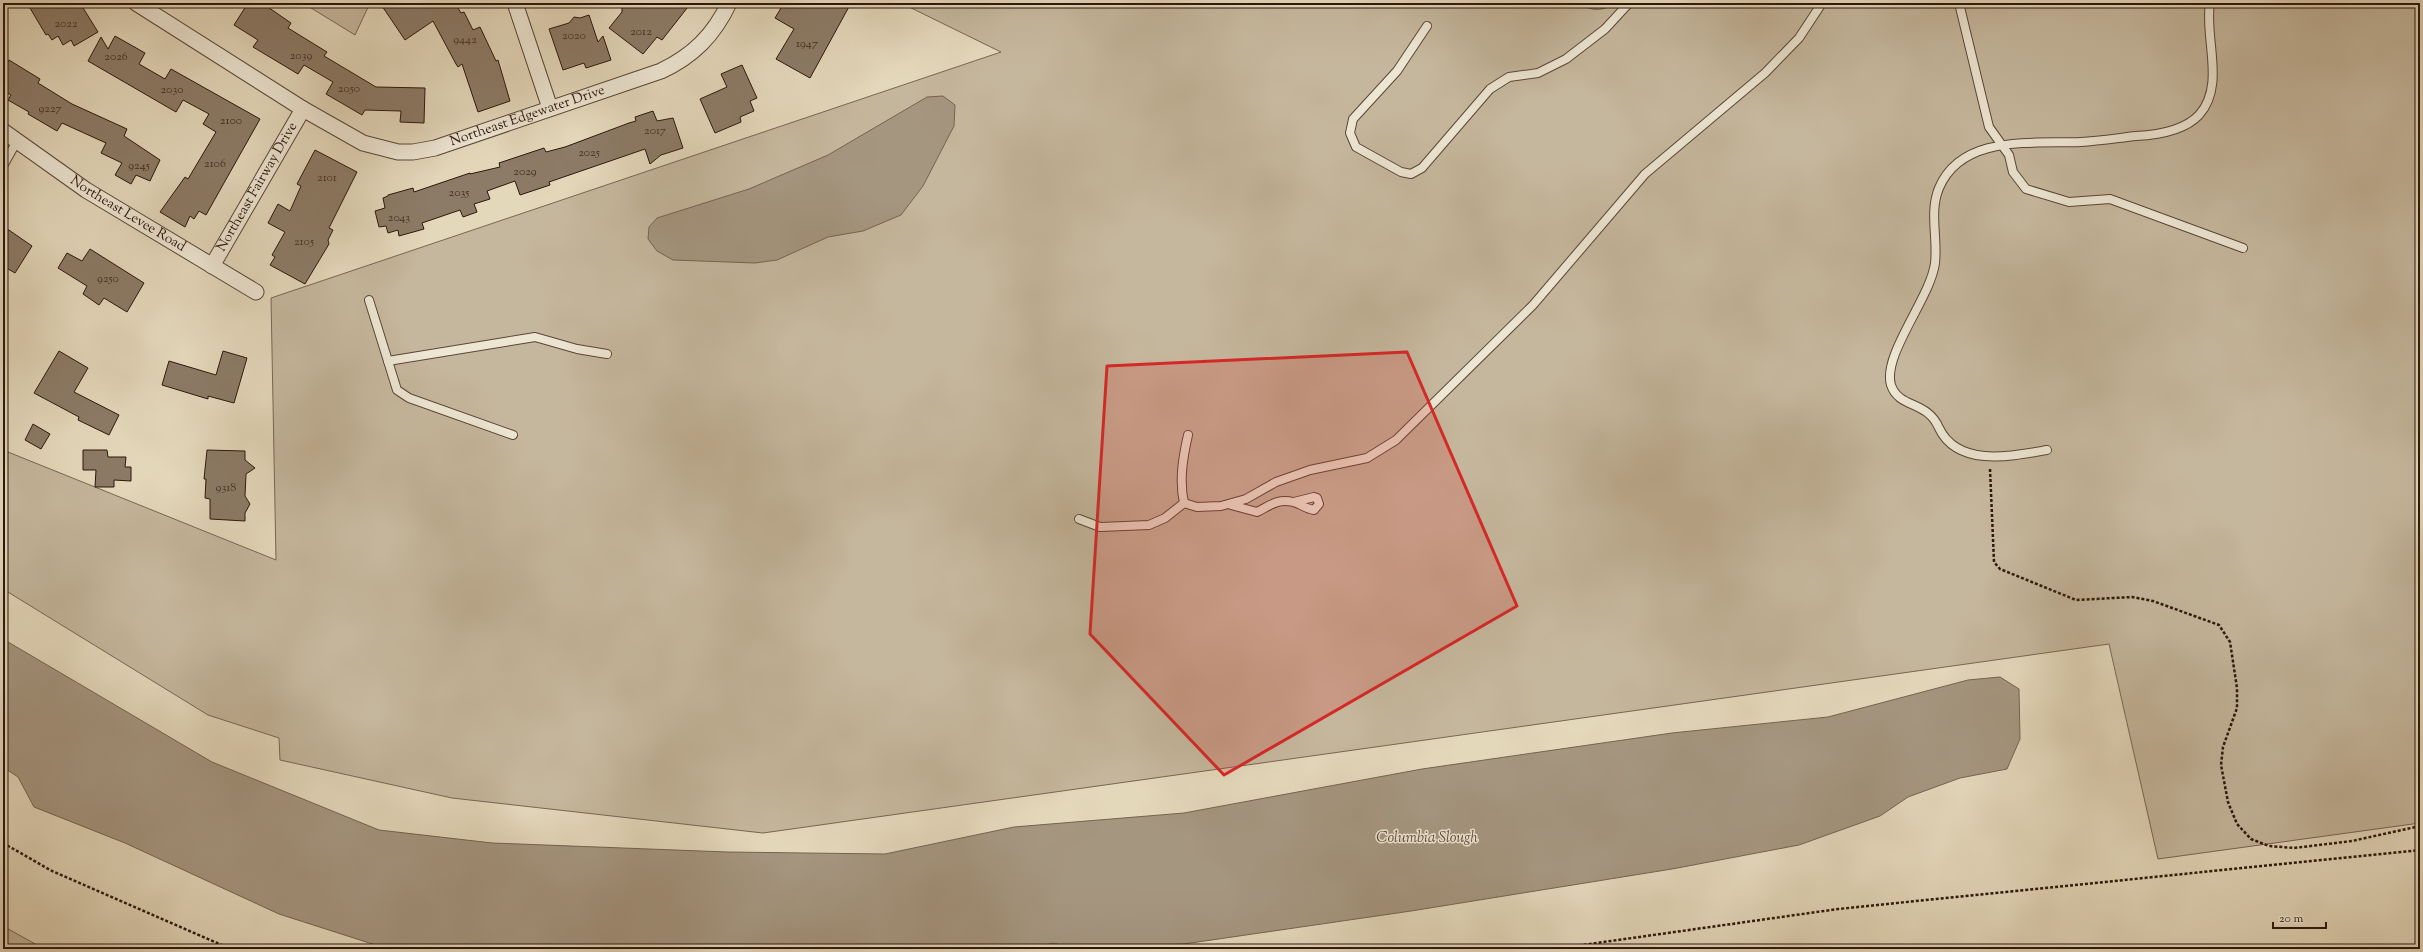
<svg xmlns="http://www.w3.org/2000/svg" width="2423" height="952" viewBox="0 0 2423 952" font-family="'Sorts Mill Goudy',serif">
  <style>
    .green { fill: #c5b79d; stroke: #786655 }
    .water { fill: #a59680; stroke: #756352 }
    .building { fill: #8c7b67; stroke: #2c160d }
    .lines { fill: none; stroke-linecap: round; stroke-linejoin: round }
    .lane-casing { stroke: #5a4638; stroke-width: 10 }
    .street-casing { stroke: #5a4638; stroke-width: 17 }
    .path { stroke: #2c160d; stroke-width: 2.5; stroke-dasharray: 3 2; stroke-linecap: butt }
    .lane { stroke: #ede6d3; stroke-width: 8 }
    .street { stroke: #ede6d3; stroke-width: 15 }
    .marked { fill: #d62828; fill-opacity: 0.2; stroke: #d62828; stroke-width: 3; stroke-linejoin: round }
    .labels { text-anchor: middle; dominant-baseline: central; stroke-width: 3; stroke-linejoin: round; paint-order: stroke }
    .number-label { font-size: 12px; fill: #442f24 }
    .street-label { font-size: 14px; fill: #2c160d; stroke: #ede6d3 }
    .water-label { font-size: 15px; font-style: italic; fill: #5c493b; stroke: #ede6d3 }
  </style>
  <rect width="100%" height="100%" fill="#e4d8bb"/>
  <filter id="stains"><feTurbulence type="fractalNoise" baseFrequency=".005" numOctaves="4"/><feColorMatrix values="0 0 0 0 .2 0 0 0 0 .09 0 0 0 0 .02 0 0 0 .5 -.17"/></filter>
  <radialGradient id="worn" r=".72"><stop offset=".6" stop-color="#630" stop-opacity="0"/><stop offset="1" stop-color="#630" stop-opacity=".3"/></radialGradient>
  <g class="green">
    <path d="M303,3H370L355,35Z"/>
    <path d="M901,3H2420V823L2158,859L2109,644L763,833L452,798L280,760L279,738L208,715L3,589V450L276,560L271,298L1001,52Z"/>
    <path d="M3,926L37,945L41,949H3Z"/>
  </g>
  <g class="water">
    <path d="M1579,3H1616C1604,11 1591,12 1579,3Z"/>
    <path d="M943,96L955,105L954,126L923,186L901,215L863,231L828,237L777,260L755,263L673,260L657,251L648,239L649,227L657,218L749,189L828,155L927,97Z"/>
    <path d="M3,639L212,762L379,830L492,843L727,852L885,854L1014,827L1184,813L1422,769L1672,733L1828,717L1968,680L2000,677L2019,689L2020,739L2007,769L1960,778L1908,797L1880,816L1799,845L1672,869L1411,911L1184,944L1080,949L1052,943L1035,949H480L465,944L450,949H388L279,914L125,843L34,807L18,777L3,767Z"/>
  </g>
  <g class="building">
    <path d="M27,3H80L98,32L74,46L71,40L63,45L58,36L52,40L48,34L46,35Z"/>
    <path d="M248,3H262L291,23L288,28L327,52L324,56L376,87L425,88L424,123L400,122L401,111L365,110L362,115L326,94L333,82L304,65L298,74L253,47L258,40L234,25Z"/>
    <path d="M380,3H455L461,13L464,12L473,30L480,27L496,61L498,60L510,101L478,112L462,64L458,67L456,64L433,21L405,40Z"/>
    <path d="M622,3H691L662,40L657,37L643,54L609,28L622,12Z"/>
    <path d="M784,3H851L810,78L776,59L794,29L775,18Z"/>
    <path d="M589,15L598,42L603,36L611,60L586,68L584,63L563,70L549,29L569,23L574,17L580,18Z"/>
    <path d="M115,36L145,53L139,64L165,79L171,69L260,119L206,215L199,211L194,219L190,216L185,227L160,212L185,177L188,179L216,132L203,124L209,114L183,100L176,112L88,61L101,37L108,49Z"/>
    <path d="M9,60L40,79L38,83L72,104L127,129L124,136L160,160L150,181L136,175L131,184L115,175L122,163L101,153L106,143L62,123L57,131L28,114L29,112L8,100L11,95L3,90V71Z"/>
    <path d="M742,65L757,98L750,101L754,111L740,117L741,122L715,133L700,99L727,87L721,74Z"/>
    <path d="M653,111L657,121L673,118L683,148L661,155L650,164L645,149L549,182L550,185L520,195L515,181L487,191L490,199L474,204L477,212L463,217L460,210L422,223L424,229L399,236L398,230L388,233L386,226L379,227L375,211L385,208L383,198L388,196V195L413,188L414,192L470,173V174L500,167L499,163L544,148L546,152L565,147L629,123L636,121L635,117Z"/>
    <path d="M315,150L357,172L329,228L333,230L328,240L329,244L305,284L270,265L275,257L272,255L285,232L268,223L278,204L290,211L301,186L297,184Z"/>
    <path d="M3,226L32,246L15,273L3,266Z"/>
    <path d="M90,249L144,283L127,312L104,298L99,305L83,294L87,286L58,268L67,253L82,261Z"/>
    <path d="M59,351L88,368L74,392L119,415L109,435L78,420L79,417L34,393Z"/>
    <path d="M223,351L247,358L234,403L208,396V399L162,385L169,361L216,375Z"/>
    <path d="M33,424L50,434L41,449L25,440Z"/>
    <path d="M83,450H107L108,457H126L125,467H131V481L114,480V487H95L96,470H83Z"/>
    <path d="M207,450L245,451V460L255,468L246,474L245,496L250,504L245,513V521L210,519V499L205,498L206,479H204Z"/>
  </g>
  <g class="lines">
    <g class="lane-casing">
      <g id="lane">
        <path d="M1959,3L1989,127L2009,155L2013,172L2026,189L2069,202L2110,199L2243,248"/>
        <path d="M1427,26L1397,71L1353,119L1350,133L1356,147L1401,172L1411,174L1422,168L1490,89L1509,77L1538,73L1566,59L1605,29L1629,3"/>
        <path d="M3,166L17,141"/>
        <path d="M369,300L397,390L409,398L513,435"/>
        <path d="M388,361L535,337L577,349L607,354"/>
        <path d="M1188,435C1183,457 1179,480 1184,503L1197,507L1221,506L1246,499L1276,482L1310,470L1367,458L1396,440L1533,305L1645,174L1765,73L1799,38L1822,3"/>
        <path d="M2047,450C2013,456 1958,468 1939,428C1927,400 1899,409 1891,385C1882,355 1931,297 1935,263C1938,238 1929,212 1939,188C1962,134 2033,144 2081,142C2099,141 2118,138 2136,136C2156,135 2184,131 2199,115C2226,85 2204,38 2210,3"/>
        <path d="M1231,505L1257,512C1269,506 1278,498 1293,502C1301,504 1306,509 1314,510L1319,504L1317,498L1314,497L1294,502"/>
        <path d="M1079,519L1100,527L1149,525L1165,518L1184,503"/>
      </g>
    </g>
    <g class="street-casing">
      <g id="street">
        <path id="s1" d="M136,3L303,109L363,143L398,152H413L435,148L661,71C693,56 714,35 729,3"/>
        <path d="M515,3L550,108"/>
        <path id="s2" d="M3,131L86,190L256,292"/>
        <path id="s3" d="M212,266L303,109"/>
      </g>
    </g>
    <g class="path">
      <path d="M1990,469L1994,562L2000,569L2076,600L2132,597L2153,601L2219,625L2230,642L2237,688V708L2223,747L2221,765L2228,802L2237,824L2251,839L2269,846L2294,848L2352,841L2420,826"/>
      <path d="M3,843L52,871L231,949"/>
      <path d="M1554,949L1838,909L2420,850"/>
    </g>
    <use href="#lane" class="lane"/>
    <use href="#street" class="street"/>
  </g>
  <path class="marked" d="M1407,352L1517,606L1224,775L1090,634L1107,366Z"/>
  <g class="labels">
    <g class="number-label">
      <text x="66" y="24">2022</text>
      <text x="641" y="32">2012</text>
      <text x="574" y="36">2020</text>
      <text x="465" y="40">9442</text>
      <text x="807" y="44">1947</text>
      <text x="301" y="56">2039</text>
      <text x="116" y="57">2026</text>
      <text x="349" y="89">2050</text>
      <text x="172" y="90">2030</text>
      <text x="50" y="109">9227</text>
      <text x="231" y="121">2100</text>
      <text x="655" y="131">2017</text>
      <text x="589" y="153">2025</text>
      <text x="215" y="164">2106</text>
      <text x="139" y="166">9245</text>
      <text x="525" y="172">2029</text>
      <text x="327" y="178">2101</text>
      <text x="459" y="193">2035</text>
      <text x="399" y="218">2043</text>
      <text x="304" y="242">2105</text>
      <text x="108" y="279">9250</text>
      <text x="226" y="488">9318</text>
    </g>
    <g class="street-label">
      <text stroke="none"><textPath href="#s1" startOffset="438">Northeast Edgewater Drive</textPath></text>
      <text stroke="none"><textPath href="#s3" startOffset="91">Northeast Fairway Drive</textPath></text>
      <text stroke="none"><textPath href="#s2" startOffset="150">Northeast Levee Road</textPath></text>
    </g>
    <g class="water-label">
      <text x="1427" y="838">Columbia Slough</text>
    </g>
  </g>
  <rect width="2423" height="952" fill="none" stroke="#e4d8bb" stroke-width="16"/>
  <rect x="4" y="4" width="2415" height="944" fill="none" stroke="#2c160d" stroke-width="2"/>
  <rect x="8" y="8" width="2407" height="936" fill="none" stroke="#2c160d"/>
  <path d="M2273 922v6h53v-6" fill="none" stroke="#2c160d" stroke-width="2"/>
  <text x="2279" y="922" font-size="12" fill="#2c160d" stroke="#ede6d3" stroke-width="3" paint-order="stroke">20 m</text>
  <rect width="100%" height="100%" filter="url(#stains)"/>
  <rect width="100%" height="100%" fill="url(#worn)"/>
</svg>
